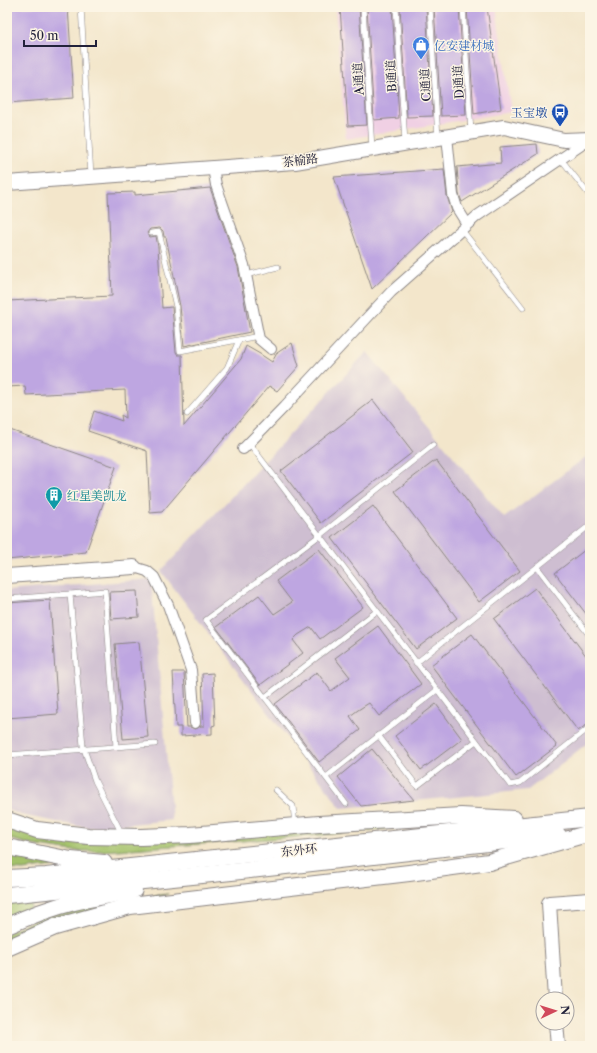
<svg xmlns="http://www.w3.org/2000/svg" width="597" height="1053" viewBox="0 0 597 1053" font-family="'Libre Caslon Text','Noto Serif SC',serif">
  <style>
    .built { fill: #f0d0e4 }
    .industrial { fill: #cebed1 }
    .green { fill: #a3c169; stroke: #627252 }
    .building { fill: #bea6e1 }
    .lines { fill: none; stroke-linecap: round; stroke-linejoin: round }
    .lane-casing { stroke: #8a8483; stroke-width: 6 }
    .street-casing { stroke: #8a8483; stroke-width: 12 }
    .secondary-casing { stroke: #8a8483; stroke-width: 16 }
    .primary-casing { stroke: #8a8483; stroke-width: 18 }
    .lane { stroke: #fff; stroke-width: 5 }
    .street { stroke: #fff; stroke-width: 10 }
    .secondary { stroke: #fff; stroke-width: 14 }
    .primary { stroke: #fff; stroke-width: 16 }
    .labels { text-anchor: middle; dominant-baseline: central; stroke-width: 3; stroke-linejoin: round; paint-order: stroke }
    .shop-label { font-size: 12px; fill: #366cbe; stroke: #fcf5e5; text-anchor: start }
    .street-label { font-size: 12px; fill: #22223b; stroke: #fcf5e5 }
    .transit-label { font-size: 12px; fill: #164399; stroke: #fcf5e5; text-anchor: end }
    .culture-label { font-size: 12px; fill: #0d838f; stroke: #fcf5e5; text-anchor: start }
  </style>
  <rect width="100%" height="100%" fill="#fcf5e5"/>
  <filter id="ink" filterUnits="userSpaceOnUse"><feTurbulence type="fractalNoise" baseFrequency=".025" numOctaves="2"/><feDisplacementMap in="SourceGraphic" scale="8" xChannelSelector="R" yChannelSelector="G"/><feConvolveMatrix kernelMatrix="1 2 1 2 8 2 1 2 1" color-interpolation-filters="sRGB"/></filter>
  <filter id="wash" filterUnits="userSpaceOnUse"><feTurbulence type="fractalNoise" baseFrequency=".012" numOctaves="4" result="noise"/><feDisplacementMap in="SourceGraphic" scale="16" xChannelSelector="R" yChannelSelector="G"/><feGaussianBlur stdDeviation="0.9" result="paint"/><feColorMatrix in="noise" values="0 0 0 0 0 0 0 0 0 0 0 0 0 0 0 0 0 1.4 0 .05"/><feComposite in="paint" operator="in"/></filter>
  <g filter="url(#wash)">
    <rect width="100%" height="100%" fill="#f3e6cb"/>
    <path class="built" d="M335,7H496L511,112L346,139Z"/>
    <g class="industrial">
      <path d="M367,352L504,518L590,454V741L528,790L341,808L161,571L252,475Z"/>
      <path d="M151,579L172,820L89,828L21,815L7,809V591Z"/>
    </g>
    <g class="green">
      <path d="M447,823L311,836L103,851H74L32,845L7,838V826L53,838Z"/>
      <path d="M7,854L52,862V866L23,870L7,869Z"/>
      <path d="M168,894L7,941V933L42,917L92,904Z"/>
      <path d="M30,901L31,908L7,917V903Z"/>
    </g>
    <g id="blocks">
      <g class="building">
        <path d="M7,7H68L74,98L7,103Z"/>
        <path d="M340,7H359L367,125L348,126Z"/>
        <path d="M367,7H392L399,118L374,120Z"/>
        <path d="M400,7H426L433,116L407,117Z"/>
        <path d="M434,7H459L466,115L441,116Z"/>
        <path d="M467,7H487L501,109L474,114Z"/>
        <path d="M537,144L538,154L462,202L459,194L457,167L501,163L500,147Z"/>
        <path d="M444,169L447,196L452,212L372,289L334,177Z"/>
        <path d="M210,188L238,267L250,332L184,346L180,306L166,237H164L163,231L160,228L150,229L147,233L150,237L156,236L158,247L162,308L172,307L176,352L178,355H182L184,426L241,359L246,346L260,354L272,362L277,353L292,343L299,366L277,391L269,386L162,512L150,513L147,451L88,431L94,411L122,421L121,415L126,418L125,390L26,395L25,386L7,387V301L112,296L108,193L135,192V195Z"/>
        <path d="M373,400L413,452L321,523L281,471Z"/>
        <path d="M7,429L116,467L86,552L7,560Z"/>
        <path d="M436,460L520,571L479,602L395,491Z"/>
        <path d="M373,506L457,618L416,649L332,538Z"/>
        <path d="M590,546V619L555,573Z"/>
        <path d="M319,549L363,607L320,639L311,627L298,635L293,640L303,653L260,685L216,627L259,595L274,614L292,602L276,581Z"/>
        <path d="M535,588L590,661V722L578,731L494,619Z"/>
        <path d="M137,591L139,617L111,619L109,592Z"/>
        <path d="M50,600L58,714L7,718V603Z"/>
        <path d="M378,626L421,684L379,716L369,703L358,710L350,716L360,730L319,762L275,704L317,672L331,691L350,677L335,658Z"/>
        <path d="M472,634L557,746L516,777L431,665Z"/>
        <path d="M139,642L148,737L123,739L115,644Z"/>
        <path d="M173,672H184L187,727H190L195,729L201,726H204L202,674L213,673L215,725L212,726V734L181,736V727H176Z"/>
        <path d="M436,704L462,739L421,770L395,736Z"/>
        <path d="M372,749L414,800L361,806L338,777Z"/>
      </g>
    </g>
  </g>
  <g filter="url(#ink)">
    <use href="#blocks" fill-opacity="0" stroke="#8a8483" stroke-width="1"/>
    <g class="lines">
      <g class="lane-casing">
        <g id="lane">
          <path d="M81,7L91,176"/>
          <path d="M363,7L372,148"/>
          <path d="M396,7L405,142"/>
          <path d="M430,7L438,138"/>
          <path d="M463,7L471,132"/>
          <path d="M561,159L590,196"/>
          <path d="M462,230L523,308"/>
          <path d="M151,233L159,232L176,307L180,351L259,336"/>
          <path d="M246,275L278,267"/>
          <path d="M187,414L227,368L239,340"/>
          <path d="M249,443L510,785L520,783L590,727"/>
          <path d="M537,567L590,636"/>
          <path d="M70,594L105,591L116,747"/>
          <path d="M7,599L70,594L83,746L95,781L122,834"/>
          <path d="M416,663L590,525"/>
          <path d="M265,697L377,611"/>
          <path d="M378,735L417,786L476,741"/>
          <path d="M7,755L155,744"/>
          <path d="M326,777L437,690"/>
          <path d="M276,790L293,806L295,825"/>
          <path d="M346,804L206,620L319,536L433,445"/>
        </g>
      </g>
      <g class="street-casing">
        <g id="street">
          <path d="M447,136L453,195L457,208L467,224"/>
          <path d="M213,168L216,185L244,265L259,339L271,349"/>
          <path d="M243,449L285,406L391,292L477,216L590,139"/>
          <path d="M134,567L147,571L154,577L168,605L191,670L195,723"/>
        </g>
      </g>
      <g class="secondary-casing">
        <g id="secondary">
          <path d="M7,183L295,162L504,127L564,140L590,139"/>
          <path d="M7,576L134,567"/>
          <path d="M555,999L549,903L590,900"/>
          <path d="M556,1023L558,1046"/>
        </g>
      </g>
      <g class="primary-casing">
        <g id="primary">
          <path d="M7,820L37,830L88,836L141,837L190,835L319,824L461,816L514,819"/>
          <path d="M7,847L71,860L104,863"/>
          <path d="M7,878L46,876L590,818"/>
          <path d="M7,895L241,871L558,835"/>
          <path d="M7,926C29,916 51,908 74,902C94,897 114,895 134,890"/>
          <path d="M7,948L55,927L130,906L409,873L489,862L590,833"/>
        </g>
      </g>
      <use href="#lane" class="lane"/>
      <use href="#street" class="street"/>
      <use href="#secondary" class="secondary"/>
      <use href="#primary" class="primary"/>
    </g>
  </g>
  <defs>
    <g id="shop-pin" transform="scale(0.9)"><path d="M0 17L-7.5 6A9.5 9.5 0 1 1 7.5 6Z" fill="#3f7fe0" stroke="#fcf5e5"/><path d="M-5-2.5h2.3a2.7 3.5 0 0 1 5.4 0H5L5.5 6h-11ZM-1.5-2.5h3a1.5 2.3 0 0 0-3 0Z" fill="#fff"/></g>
    <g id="bus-pin" transform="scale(0.9)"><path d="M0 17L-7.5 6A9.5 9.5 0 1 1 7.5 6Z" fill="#1a4fb4" stroke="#fcf5e5"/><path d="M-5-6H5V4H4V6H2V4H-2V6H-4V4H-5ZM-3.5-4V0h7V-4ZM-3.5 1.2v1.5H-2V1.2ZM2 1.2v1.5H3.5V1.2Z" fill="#fff"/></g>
    <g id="building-pin" transform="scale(0.9)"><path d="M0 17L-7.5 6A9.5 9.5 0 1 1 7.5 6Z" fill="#0f9aa8" stroke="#fcf5e5"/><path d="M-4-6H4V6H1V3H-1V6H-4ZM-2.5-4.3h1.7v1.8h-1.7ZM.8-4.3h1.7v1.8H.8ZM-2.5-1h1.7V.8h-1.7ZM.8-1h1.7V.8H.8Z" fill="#fff"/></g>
  </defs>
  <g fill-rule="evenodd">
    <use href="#shop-pin" x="421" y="45"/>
    <use href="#bus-pin" x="560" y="112"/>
    <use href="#building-pin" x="54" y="495"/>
  </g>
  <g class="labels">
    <g class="shop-label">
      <text x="434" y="45">亿安建材城</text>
    </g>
    <g class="street-label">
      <text transform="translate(391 76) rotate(-94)">B通道</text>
      <text transform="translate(358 79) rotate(-94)">A通道</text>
      <text transform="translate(458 82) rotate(-94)">D通道</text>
      <text transform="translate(425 85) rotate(-94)">C通道</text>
      <text transform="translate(300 160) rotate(-7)">茶榆路</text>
      <text transform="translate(299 850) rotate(-6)">东外环</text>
    </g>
    <g class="transit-label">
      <text x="547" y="112">玉宝墩</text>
    </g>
    <g class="culture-label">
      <text x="67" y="495">红星美凯龙</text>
    </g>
  </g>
  <rect width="597" height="1053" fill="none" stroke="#fcf5e5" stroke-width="24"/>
  <g transform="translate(555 1011) rotate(86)"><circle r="19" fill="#fcf5e5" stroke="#a5a1a1"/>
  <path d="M0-3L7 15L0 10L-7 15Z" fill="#d1495b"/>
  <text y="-6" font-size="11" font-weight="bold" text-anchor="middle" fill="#22223b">N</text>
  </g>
  <path d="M24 40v6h72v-6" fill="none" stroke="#22223b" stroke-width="2"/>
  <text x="30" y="40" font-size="12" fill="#22223b" stroke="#fcf5e5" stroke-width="3" paint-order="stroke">50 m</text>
</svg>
